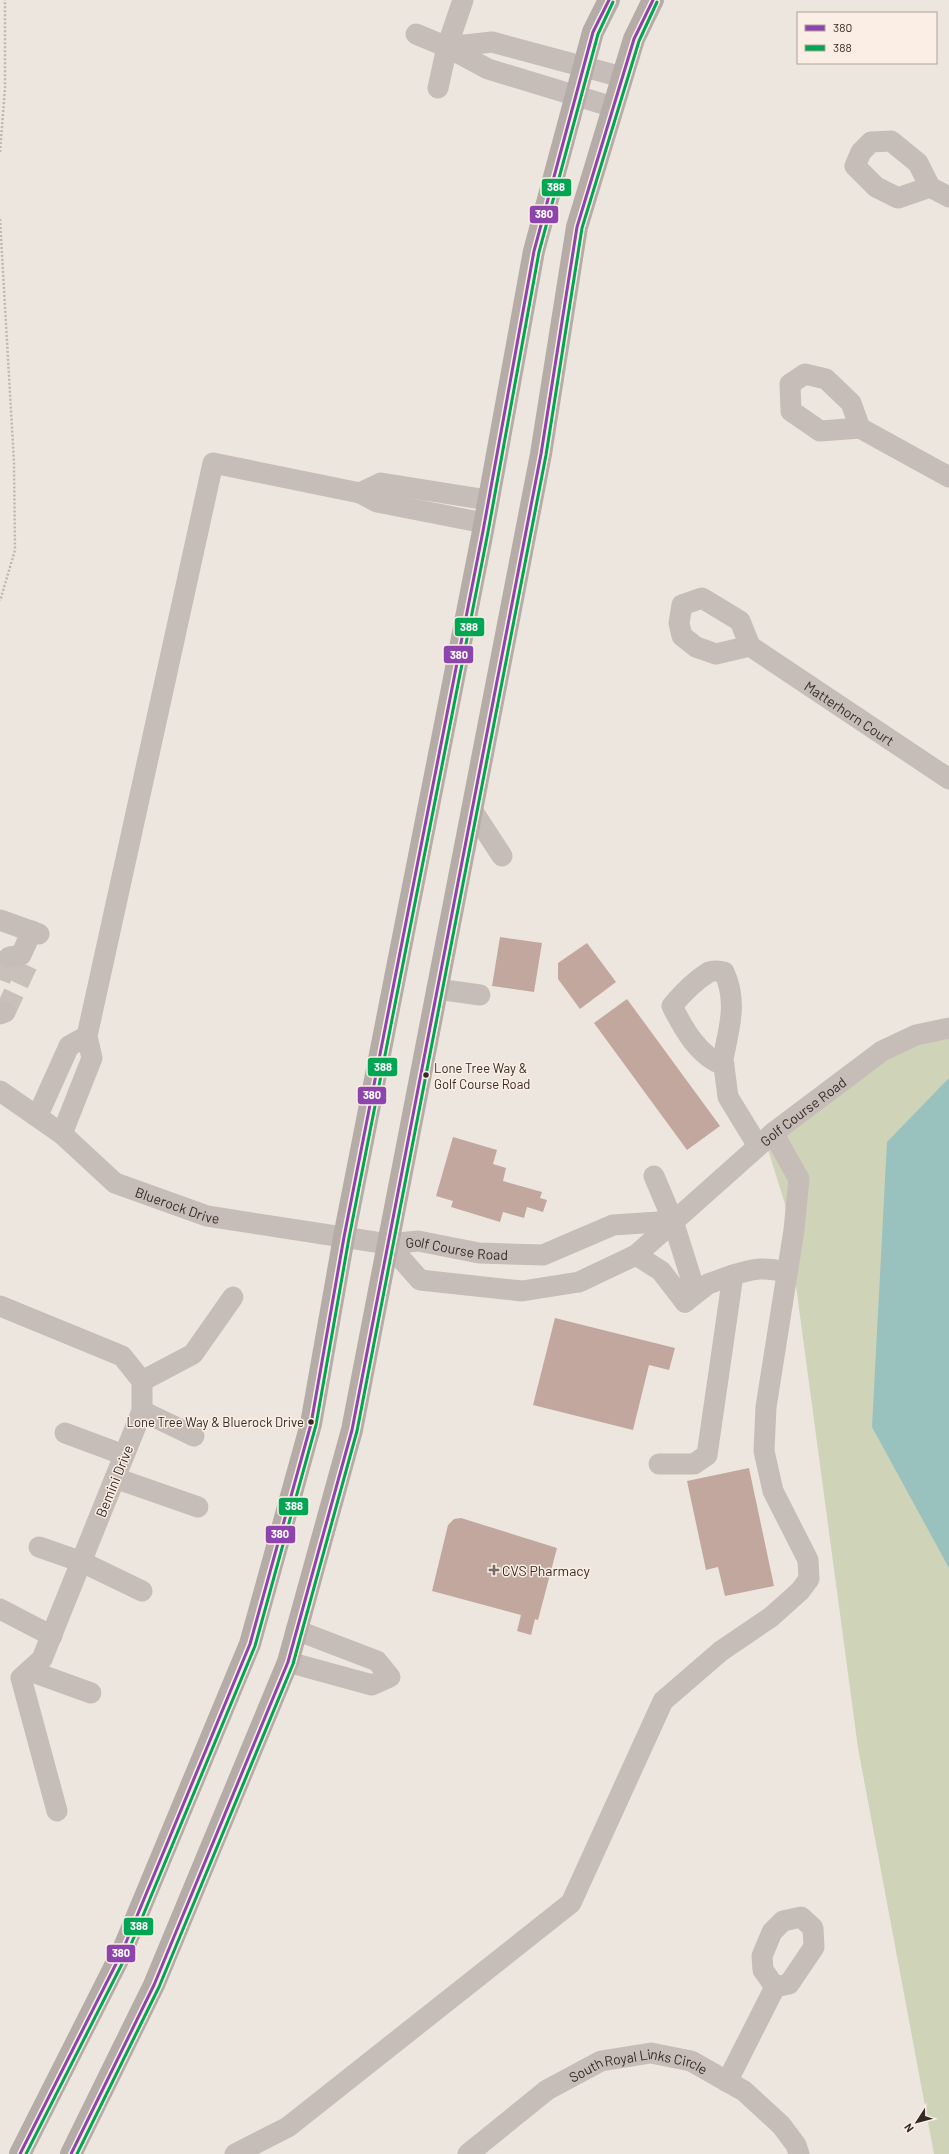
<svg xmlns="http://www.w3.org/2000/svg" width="949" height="2154" viewBox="0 0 949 2154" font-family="Barlow,sans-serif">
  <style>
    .green { fill: #cfd3b8 }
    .water { fill: #99c2bf }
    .building { fill: #c2a79f }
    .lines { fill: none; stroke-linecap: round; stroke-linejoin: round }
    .minor-tunnel { stroke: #c9c0ba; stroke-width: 21; stroke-dasharray: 21 10; stroke-linecap: butt }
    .path { stroke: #bfb6b0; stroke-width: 2.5; stroke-dasharray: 2 2; stroke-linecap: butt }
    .minor { stroke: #c6bdb8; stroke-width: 21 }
    .major { stroke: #b5aca7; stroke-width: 22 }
    .bus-1-casing { stroke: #fbefe5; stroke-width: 6 }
    .bus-2-casing { stroke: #fbefe5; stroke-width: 6 }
    .bus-1 { stroke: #8e44ad; stroke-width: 3 }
    .bus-2 { stroke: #00a651; stroke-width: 3 }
    .bus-dot { fill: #372a26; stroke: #fbefe5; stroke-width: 1.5 }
    .poi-dot { fill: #776c67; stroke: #fbefe5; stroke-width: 1.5 }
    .labels { text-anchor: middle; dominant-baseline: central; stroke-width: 3; stroke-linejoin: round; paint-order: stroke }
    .bus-label { font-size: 13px; fill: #372a26; stroke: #fbefe5; text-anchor: start }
    .street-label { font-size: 14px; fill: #372a26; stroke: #fbefe5 }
    .poi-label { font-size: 14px; fill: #372a26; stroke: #fbefe5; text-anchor: start }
    .line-badge { stroke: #fbefe5; stroke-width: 1.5 }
    .badge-label { font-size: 11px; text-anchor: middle; font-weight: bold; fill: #fff }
  </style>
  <rect width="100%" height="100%" fill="#ede6df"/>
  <path class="green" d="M949,1028V2154H934L858,1748L785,1204L765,1140L882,1051Z"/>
  <path class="water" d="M949,1078V1568L872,1427L887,1142Z"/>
  <g class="building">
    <path d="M500,937L542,943L534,992L492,986Z"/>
    <path d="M587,943L616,982L580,1009L558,979V963Z"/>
    <path d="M627,999L720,1126L687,1150L594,1023Z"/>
    <path d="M453,1137L497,1150L493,1164L506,1168L503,1181L542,1192L540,1198L547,1200L543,1212L527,1207L524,1218L503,1212L500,1222L451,1207L453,1201L436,1196Z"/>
    <path d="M555,1318L675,1348L669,1370L649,1365L633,1430L533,1405Z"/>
    <path d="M749,1468L774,1586L725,1596L718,1567L706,1570L687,1481Z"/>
    <path d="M461,1518L557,1548L538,1620L535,1619L531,1635L517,1631L521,1615L432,1591L448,1525L454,1519Z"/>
  </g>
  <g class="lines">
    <g class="minor-tunnel">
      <path d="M0,980L9,957"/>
      <path d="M5,1012L27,965"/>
    </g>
    <g class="path">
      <path d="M0,152L5,88V0"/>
      <path d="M0,219L14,463L15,550L0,601"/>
    </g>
    <g class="minor">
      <path d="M416,34L447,47L488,69L613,107"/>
      <path d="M447,47L492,42L622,77"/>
      <path d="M438,88L447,47L463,0"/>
      <path d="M930,187L898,198L876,187L855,166L861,152L871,142L891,141L918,163L930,187L949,197"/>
      <path d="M860,428L851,403L826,379L805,374L790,384L791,411L820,431L860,428L949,477"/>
      <path d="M360,493L381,483L488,500"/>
      <path id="s1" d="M750,646L716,654L696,647L682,636L679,623L682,605L702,598L740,621L750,646L949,779"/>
      <path d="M472,810L502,856"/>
      <path d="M0,920L39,934"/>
      <path d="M9,957L21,955L32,931"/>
      <path d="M437,989L480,995"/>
      <path d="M0,1014L5,1012"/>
      <path d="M724,1065C699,1057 683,1028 672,1006C681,995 696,980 709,972C714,970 719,971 724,972C738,1002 729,1028 723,1059L728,1097L758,1146"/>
      <path id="s2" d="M0,1091L62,1134L115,1183L207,1216L388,1244L418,1241L479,1253L543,1255L613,1225L673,1221"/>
      <path d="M38,1115L69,1046L87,1036"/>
      <path d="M62,1134L92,1058L87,1036L213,463L360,493L377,502L484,523"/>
      <path d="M654,1176L673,1221L691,1278L685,1302"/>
      <path id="s3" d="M388,1244L420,1280L522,1291L579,1282L636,1255L773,1133L882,1051L916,1035L949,1028"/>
      <path d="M636,1255L661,1271L685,1302"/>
      <path d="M733,1275C755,1268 764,1267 787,1272"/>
      <path d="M0,1306L122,1356L142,1381V1411L42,1659L21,1678L57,1811"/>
      <path d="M142,1381L193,1354L233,1297"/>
      <path d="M142,1411L194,1436"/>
      <path d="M65,1433L124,1455"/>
      <path d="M659,1464H694L707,1455L733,1275L708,1284L685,1302"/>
      <path d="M115,1478L198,1507"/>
      <path d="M39,1547L82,1562L142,1591"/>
      <path d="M0,1609L52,1636"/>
      <path d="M288,1662L372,1685L390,1677L377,1661L296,1630"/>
      <path d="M30,1671L91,1693"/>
      <path d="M801,1917L813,1928L814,1947L789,1984L775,1987L763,1970L762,1956L772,1932L783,1921Z"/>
      <path d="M727,2082L775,1987"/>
      <path d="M235,2154L288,2127L571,1903L663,1701L721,1651L771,1617L800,1591L809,1579L808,1560L773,1491L764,1451L766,1407L794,1230L799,1179L773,1133"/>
      <path id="s4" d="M468,2154L547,2090L601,2061L651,2053L691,2061L744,2091L781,2125L796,2145L799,2154"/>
    </g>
    <g class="major">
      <path d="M20,2154L122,1952L250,1644L311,1424L344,1237L483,531L534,251L593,32L609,0"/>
      <path d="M71,2154L154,1985L288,1662L352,1430L541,454L577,227L634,39L653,0"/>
    </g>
    <g class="bus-1-casing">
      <g id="bus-1">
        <path d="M20,2154L122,1952L250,1644L311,1424L344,1237L483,531L534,251L593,32L609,0"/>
        <path d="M71,2154L154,1985L288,1662L352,1430L541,454L577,227L634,39L653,0"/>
      </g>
    </g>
    <g class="bus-2-casing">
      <g id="bus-2">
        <path d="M26,2154L127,1954L255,1646L316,1425L349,1238L488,532L539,252L598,34L613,2"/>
        <path d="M77,2154L159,1987L293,1664L357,1431L546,455L582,228L639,41L657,2"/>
      </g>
    </g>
    <use href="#bus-1" class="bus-1"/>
    <use href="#bus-2" class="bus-2"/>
  </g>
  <g class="bus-dot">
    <circle cx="426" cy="1075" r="3.5"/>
    <circle cx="311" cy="1422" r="3.5"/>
  </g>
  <path class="poi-dot" d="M492 1564h4v4h4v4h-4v4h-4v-4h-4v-4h4z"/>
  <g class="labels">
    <g class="bus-label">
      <text x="434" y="1068">Lone Tree Way &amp;<tspan x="434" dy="16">Golf Course Road</tspan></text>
      <text x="304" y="1422" text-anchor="end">Lone Tree Way &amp; Bluerock Drive</text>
    </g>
    <g class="street-label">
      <text stroke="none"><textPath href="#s1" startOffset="318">Matterhorn Court</textPath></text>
      <text stroke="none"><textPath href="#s3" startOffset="492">Golf Course Road</textPath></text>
      <text stroke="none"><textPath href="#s2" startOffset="214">Bluerock Drive</textPath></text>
      <text stroke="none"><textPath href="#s2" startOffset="498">Golf Course Road</textPath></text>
      <text transform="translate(114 1481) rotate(-68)">Bemini Drive</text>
      <text stroke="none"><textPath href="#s4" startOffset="200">South Royal Links Circle</textPath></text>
    </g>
    <g class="poi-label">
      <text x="502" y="1570">CVS Pharmacy</text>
    </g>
  </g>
  <g class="line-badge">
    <rect x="541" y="178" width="31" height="19" rx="4" fill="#00a651"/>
    <rect x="529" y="205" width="30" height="19" rx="4" fill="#8e44ad"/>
    <rect x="454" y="617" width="31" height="20" rx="4" fill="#00a651"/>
    <rect x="443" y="645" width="31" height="19" rx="4" fill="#8e44ad"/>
    <rect x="367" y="1057" width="31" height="20" rx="4" fill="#00a651"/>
    <rect x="357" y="1086" width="30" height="19" rx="4" fill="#8e44ad"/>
    <rect x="278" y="1497" width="31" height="19" rx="4" fill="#00a651"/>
    <rect x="265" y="1525" width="31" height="19" rx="4" fill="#8e44ad"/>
    <rect x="123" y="1917" width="31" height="19" rx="4" fill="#00a651"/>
    <rect x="106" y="1944" width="30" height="19" rx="4" fill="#8e44ad"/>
  </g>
  <g class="badge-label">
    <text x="556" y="191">388</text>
    <text x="544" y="218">380</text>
    <text x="469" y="631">388</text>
    <text x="459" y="659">380</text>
    <text x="383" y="1071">388</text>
    <text x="372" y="1099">380</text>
    <text x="294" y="1510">388</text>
    <text x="280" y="1538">380</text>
    <text x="139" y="1930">388</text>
    <text x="121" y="1957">380</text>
  </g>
  <rect x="797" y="12" width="140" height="52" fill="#fbefe5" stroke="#ada099"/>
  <rect x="805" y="25" width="20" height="6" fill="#8e44ad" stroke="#ada099"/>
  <text x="833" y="32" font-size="12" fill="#372a26">380</text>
  <rect x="805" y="45" width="20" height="6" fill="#00a651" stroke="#ada099"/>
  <text x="833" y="52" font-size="12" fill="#372a26">388</text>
  <g transform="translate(917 2122) rotate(234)" stroke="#fbefe5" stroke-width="3" paint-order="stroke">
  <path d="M0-3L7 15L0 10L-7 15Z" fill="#372a26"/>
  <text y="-6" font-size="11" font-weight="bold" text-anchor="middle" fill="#372a26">N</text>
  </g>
</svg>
